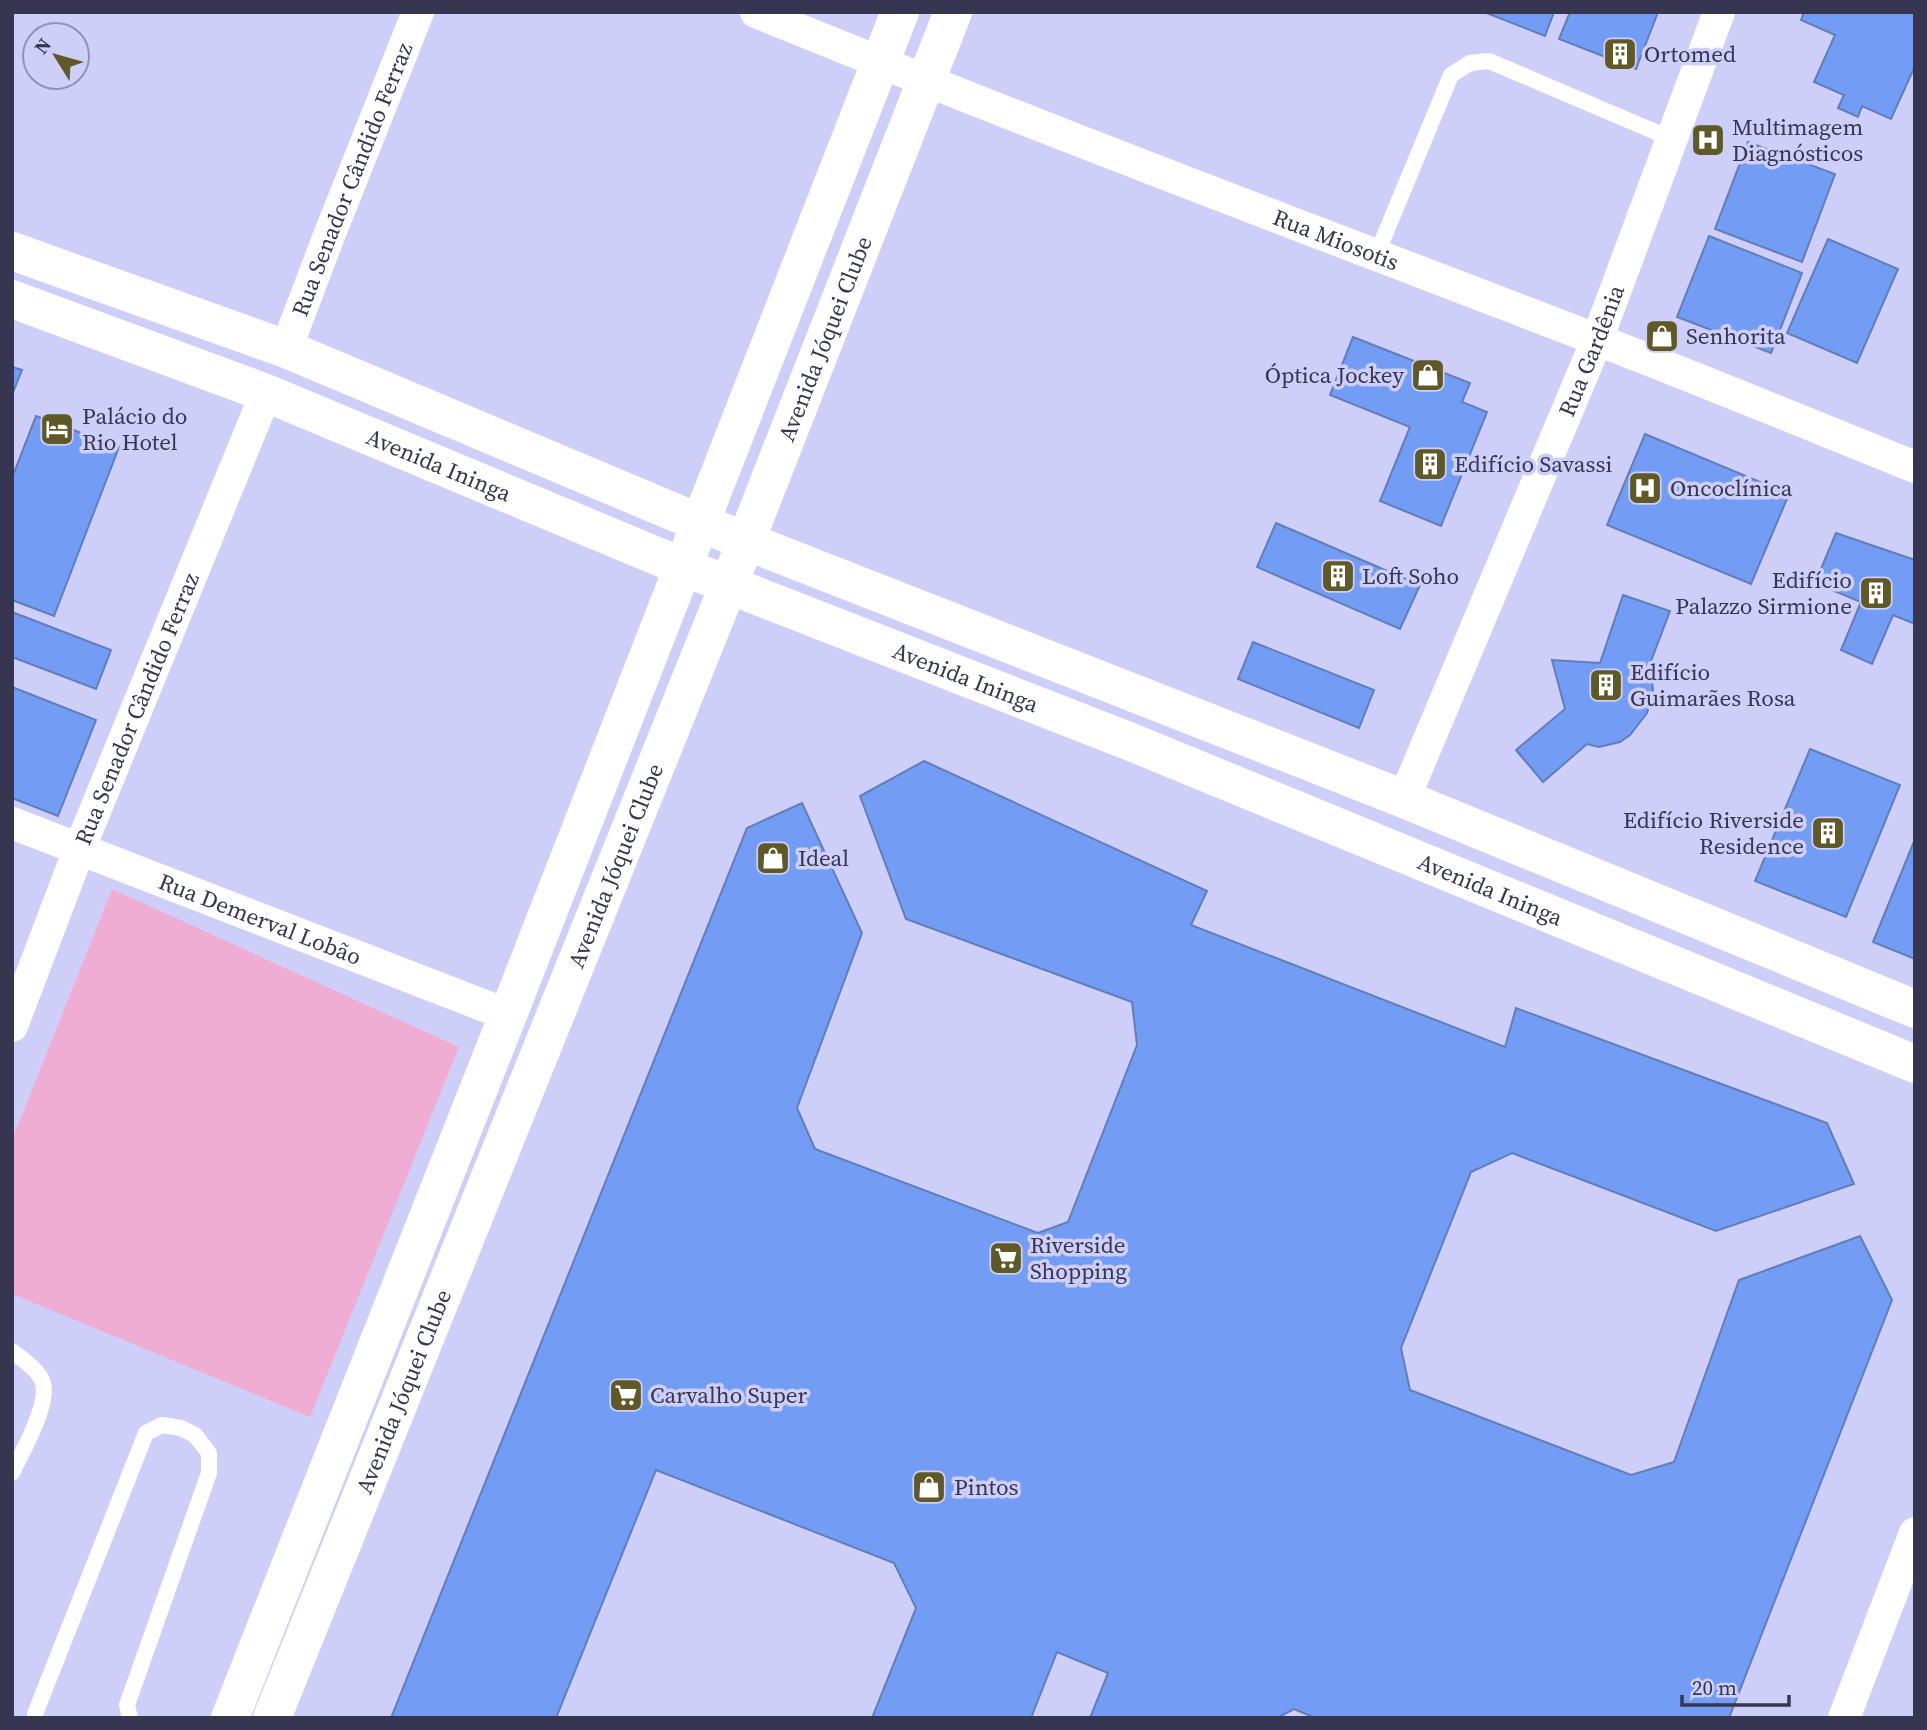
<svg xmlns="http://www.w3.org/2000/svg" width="1927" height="1730" viewBox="0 0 1927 1730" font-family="'Source Serif 4',serif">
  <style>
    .green { fill: #f0add3 }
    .building { fill: #739cf4; stroke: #627eb9; stroke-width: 2 }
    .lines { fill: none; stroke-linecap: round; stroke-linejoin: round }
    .lane { stroke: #fff; stroke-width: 16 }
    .street { stroke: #fff; stroke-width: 32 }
    .secondary { stroke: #fff; stroke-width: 38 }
    .labels { text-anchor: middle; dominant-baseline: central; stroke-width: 7; stroke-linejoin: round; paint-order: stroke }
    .poi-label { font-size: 23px; fill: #363651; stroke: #cecff9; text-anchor: start }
    .street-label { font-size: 23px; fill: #363651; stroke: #cecff9 }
  </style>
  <rect width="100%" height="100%" fill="#cecff9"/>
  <path class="green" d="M112,889L459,1047L310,1417L12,1294V1140Z"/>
  <g class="building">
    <path d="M1484,12H1554L1545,36Z"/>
    <path d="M1570,12H1658L1636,69L1559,39Z"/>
    <path d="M1804,12H1910L1915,14V66L1891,119L1862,106L1858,117L1838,108L1844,95L1814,82L1835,35L1801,20Z"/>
    <path d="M1748,142L1835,174L1802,262L1715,229Z"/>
    <path d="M1709,236L1802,273L1771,353L1677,317Z"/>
    <path d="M1828,239L1898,269L1857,363L1787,333Z"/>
    <path d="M1353,337L1470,383L1462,402L1487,412L1441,526L1380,501L1410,427L1330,395Z"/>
    <path d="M12,367L22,370L12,395Z"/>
    <path d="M36,416L119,447L54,616L12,600V478Z"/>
    <path d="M1645,434L1789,494L1751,584L1607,525Z"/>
    <path d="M1276,523L1420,585L1400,629L1257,567Z"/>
    <path d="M1836,533L1915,560V624L1893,615L1872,664L1841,650L1861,602L1815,583Z"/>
    <path d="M1623,595L1670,611L1648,669L1652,680L1653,691L1647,713L1630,735L1620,742L1599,747L1587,744L1543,782L1516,750L1565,709L1552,660L1600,663Z"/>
    <path d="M12,612L111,650L96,689L12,657Z"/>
    <path d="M1253,642L1374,690L1359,728L1238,679Z"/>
    <path d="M12,687L96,720L58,816L12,798Z"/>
    <path d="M1810,749L1900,785L1846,917L1755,881Z"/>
    <path d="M924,761L1207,891L1191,925L1505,1047L1516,1008L1827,1123L1854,1184L1716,1231L1512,1153L1471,1172L1401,1348L1410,1390L1631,1475L1674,1462L1739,1280L1860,1236L1892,1300L1729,1718H1315L1294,1709L1277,1718H1090L1108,1673L1057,1652L1031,1718H872L916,1608L894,1563L656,1470L556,1718H391L747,828L802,803L862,933L797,1108L815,1149L1038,1233L1068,1222L1137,1045L1132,1002L906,919L860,796Z"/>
    <path d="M1915,839V959L1873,942Z"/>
  </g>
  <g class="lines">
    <g class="lane">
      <path d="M1376,256L1451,75L1470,63L1489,61L1672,139"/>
      <path d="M12,1351C22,1359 39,1370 43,1383C49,1406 22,1452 12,1473"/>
      <path d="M35,1714L146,1433L162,1425L181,1428L195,1435L209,1453V1473L127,1705L130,1718"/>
    </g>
    <g class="street">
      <path id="s1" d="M756,12C1034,126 1315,231 1595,339C1702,380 1808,424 1915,467"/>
      <path id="s2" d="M286,349L327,241L418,12"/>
      <path id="s3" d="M1404,799L1597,340L1719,12"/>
      <path id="s4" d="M12,823L508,1015"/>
      <path id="s5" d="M12,1026L79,850L266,393"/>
      <path d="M1844,1718L1915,1533"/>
    </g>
    <g class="secondary">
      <path d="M12,251L286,349L700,523L1404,799L1915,1009"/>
      <path id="s6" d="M12,299L266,393L683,567L1131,742L1915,1064"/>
      <path d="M230,1718L508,1015L900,12"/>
      <path id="s7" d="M272,1718L729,584L953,12"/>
    </g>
  </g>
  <defs>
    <g id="building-square" transform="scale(1.75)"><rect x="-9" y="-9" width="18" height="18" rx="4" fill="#5e5926" stroke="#cecff9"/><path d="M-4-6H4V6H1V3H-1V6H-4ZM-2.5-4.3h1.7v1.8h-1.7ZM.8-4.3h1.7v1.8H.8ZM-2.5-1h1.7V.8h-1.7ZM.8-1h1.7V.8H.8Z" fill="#fff"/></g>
    <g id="hospital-square" transform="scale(1.75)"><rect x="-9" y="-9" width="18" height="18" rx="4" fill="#5e5926" stroke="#cecff9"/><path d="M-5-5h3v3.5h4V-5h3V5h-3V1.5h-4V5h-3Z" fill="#fff"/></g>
    <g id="shop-square" transform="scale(1.75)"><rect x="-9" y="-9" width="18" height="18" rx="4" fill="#5e5926" stroke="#cecff9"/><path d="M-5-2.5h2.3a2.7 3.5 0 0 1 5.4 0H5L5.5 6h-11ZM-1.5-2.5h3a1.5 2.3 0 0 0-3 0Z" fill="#fff"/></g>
    <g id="hotel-square" transform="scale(1.75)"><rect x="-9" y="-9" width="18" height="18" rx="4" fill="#5e5926" stroke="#cecff9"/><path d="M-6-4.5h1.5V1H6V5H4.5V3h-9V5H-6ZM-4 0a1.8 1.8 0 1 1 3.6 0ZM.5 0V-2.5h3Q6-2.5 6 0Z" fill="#fff"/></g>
    <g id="supermarket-square" transform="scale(1.75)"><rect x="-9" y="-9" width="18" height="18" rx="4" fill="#5e5926" stroke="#cecff9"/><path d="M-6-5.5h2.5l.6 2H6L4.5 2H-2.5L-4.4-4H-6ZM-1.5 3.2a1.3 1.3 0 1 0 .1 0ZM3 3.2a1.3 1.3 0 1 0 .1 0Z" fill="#fff"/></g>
  </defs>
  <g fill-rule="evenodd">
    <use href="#building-square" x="1620" y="54"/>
    <use href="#hospital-square" x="1708" y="140"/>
    <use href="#shop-square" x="1662" y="336"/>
    <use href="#shop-square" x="1428" y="375"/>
    <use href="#hotel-square" x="57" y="429"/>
    <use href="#building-square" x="1430" y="464"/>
    <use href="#hospital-square" x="1645" y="488"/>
    <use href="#building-square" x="1338" y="576"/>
    <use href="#building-square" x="1876" y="593"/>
    <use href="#building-square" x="1606" y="685"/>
    <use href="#building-square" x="1828" y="833"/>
    <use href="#shop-square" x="773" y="858"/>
    <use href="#supermarket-square" x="1006" y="1258"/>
    <use href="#supermarket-square" x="626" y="1395"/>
    <use href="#shop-square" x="929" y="1487"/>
  </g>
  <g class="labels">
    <g class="poi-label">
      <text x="1644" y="54">Ortomed</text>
      <text x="1732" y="127">Multimagem<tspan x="1732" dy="26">Diagnósticos</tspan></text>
      <text x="1686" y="336">Senhorita</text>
      <text x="1404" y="375" text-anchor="end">Óptica Jockey</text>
      <text x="82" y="416">Palácio do<tspan x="82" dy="26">Rio Hotel</tspan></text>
      <text x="1454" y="464">Edifício Savassi</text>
      <text x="1670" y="488">Oncoclínica</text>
      <text x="1362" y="576">Loft Soho</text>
      <text x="1852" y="580" text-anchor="end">Edifício<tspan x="1852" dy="26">Palazzo Sirmione</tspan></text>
      <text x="1630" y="672">Edifício<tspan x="1630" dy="26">Guimarães Rosa</tspan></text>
      <text x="1804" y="820" text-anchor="end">Edifício Riverside<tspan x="1804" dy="26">Residence</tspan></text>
      <text x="798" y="858">Ideal</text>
      <text x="1030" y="1245">Riverside<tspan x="1030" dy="26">Shopping</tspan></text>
      <text x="650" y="1395">Carvalho Super</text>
      <text x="954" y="1487">Pintos</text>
    </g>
    <g class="street-label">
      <text stroke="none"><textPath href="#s2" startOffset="182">Rua Senador Cândido Ferraz</textPath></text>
      <text stroke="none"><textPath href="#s1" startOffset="623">Rua Miosotis</textPath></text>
      <text stroke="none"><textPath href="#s7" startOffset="1486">Avenida Jóquei Clube</textPath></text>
      <text stroke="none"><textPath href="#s3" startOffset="486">Rua Gardênia</textPath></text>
      <text stroke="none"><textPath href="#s6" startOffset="458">Avenida Ininga</textPath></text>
      <text stroke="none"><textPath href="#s6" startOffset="1026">Avenida Ininga</textPath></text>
      <text stroke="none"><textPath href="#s5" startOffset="341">Rua Senador Cândido Ferraz</textPath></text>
      <text stroke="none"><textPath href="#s7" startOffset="919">Avenida Jóquei Clube</textPath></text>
      <text stroke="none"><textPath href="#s6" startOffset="1592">Avenida Ininga</textPath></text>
      <text stroke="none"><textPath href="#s4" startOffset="266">Rua Demerval Lobão</textPath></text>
      <text stroke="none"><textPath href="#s7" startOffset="352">Avenida Jóquei Clube</textPath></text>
    </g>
  </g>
  <rect width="1927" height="1730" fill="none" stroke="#363651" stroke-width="28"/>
  <g transform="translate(56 56) rotate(307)"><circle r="33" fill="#cecff9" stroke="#9192b6" stroke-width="2"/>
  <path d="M0-5L12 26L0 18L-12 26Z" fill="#5e5926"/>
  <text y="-10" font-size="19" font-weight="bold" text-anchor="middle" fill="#363651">N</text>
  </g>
  <path d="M1682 1695v10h107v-10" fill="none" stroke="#363651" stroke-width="3.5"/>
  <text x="1692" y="1695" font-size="21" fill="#363651" stroke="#cecff9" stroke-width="5" paint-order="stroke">20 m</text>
</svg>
